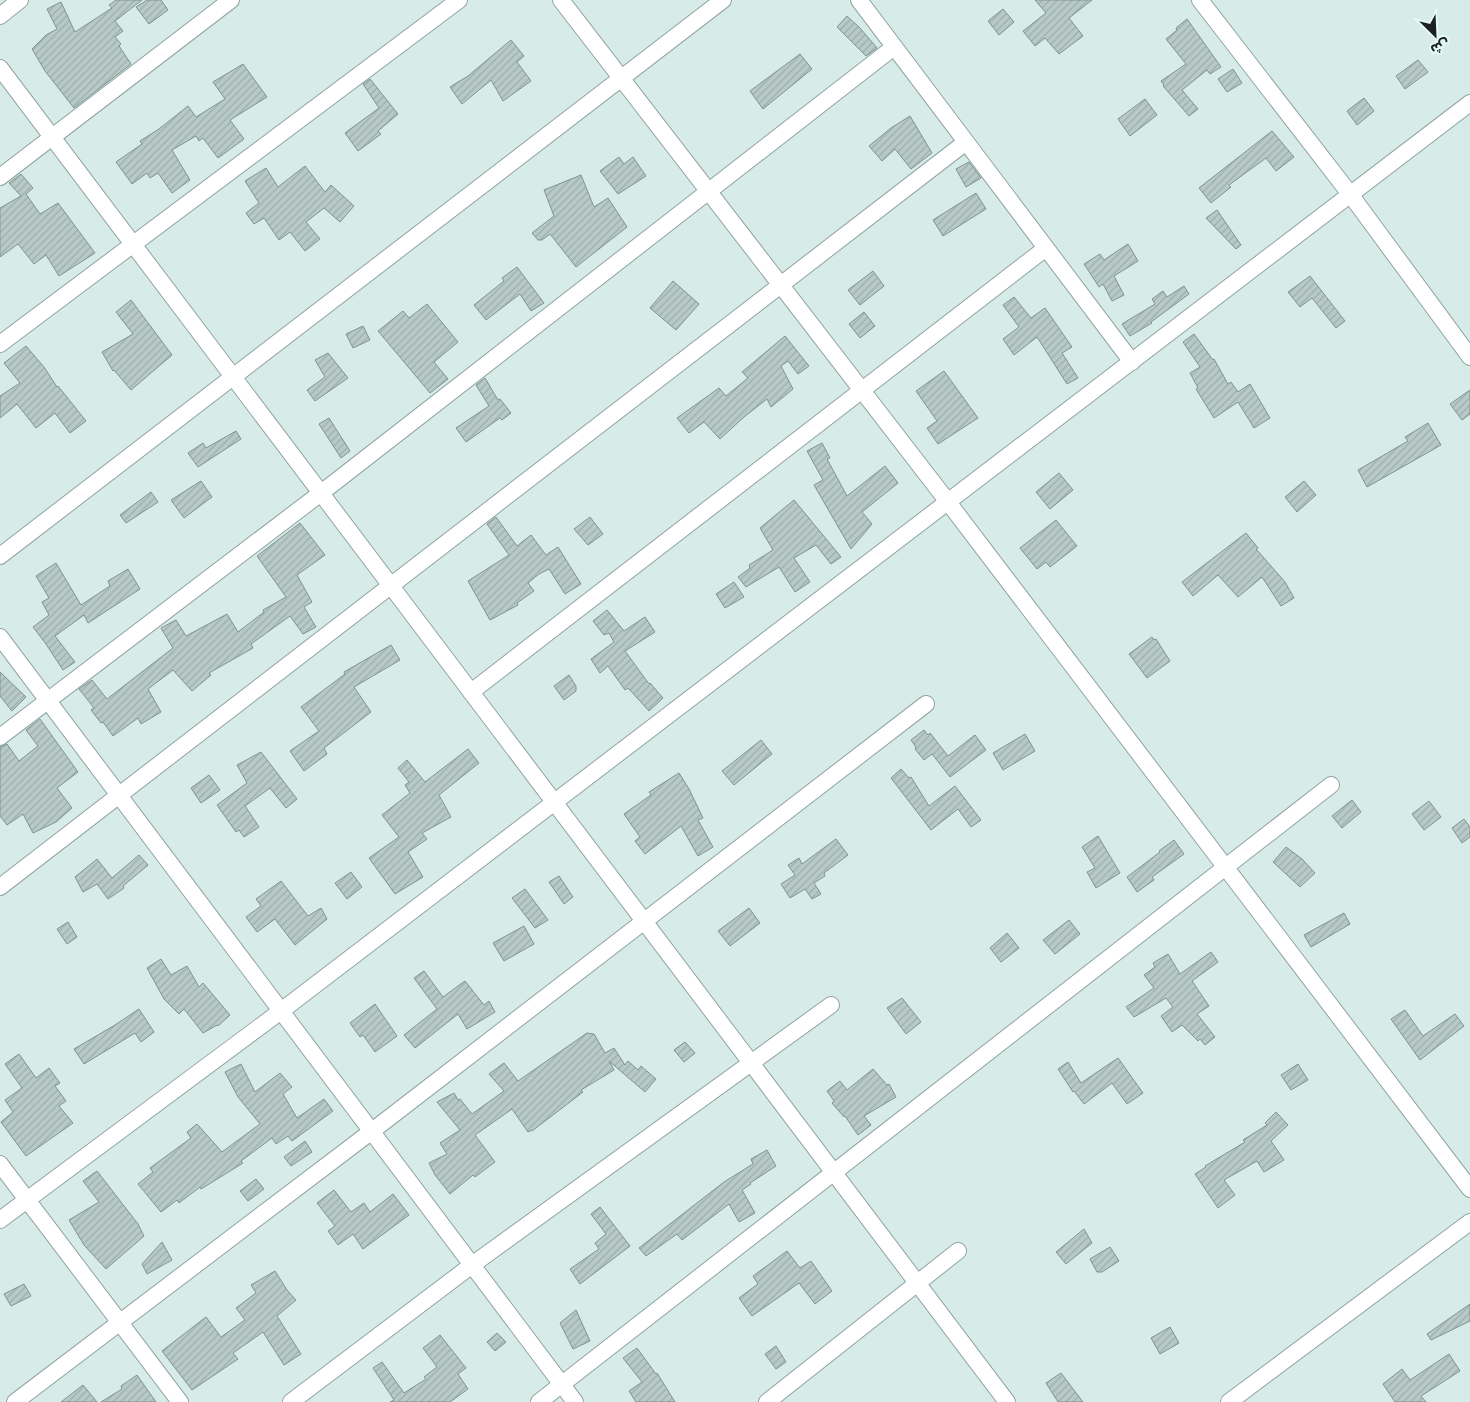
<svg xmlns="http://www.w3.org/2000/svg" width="1470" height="1402" viewBox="0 0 1470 1402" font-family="Georgia,'Noto Sans Arabic',serif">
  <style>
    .building { fill: url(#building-hatch); stroke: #80938f }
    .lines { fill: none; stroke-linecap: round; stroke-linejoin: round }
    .minor-casing { stroke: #91a4a1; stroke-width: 18 }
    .minor { stroke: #fff; stroke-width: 16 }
  </style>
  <defs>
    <pattern id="building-hatch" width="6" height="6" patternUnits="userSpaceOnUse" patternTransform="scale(1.25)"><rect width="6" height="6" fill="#b7cac7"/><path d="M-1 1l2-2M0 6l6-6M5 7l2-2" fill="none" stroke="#9dadab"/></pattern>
  </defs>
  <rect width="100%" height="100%" fill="#d7ebe8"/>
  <g class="building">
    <path d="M116,0H142L115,21L123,31L115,37L121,44L119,46L131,64L74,108L45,71L32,49L46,35L57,29L47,9L61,2L75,32L112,8L109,5Z"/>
    <path d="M147,0H161L168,10L149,24L136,7Z"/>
    <path d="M1035,0H1092L1069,18L1083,36L1059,54L1045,38L1035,46L1023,31L1046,13Z"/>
    <path d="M1003,9L1014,22L999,35L988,21Z"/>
    <path d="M847,16L860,28L877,48L866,56L837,27Z"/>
    <path d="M1187,19L1221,67L1210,74L1207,70L1182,90L1198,109L1189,116L1163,86L1164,85L1161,81L1186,64L1166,39L1177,30L1176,28Z"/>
    <path d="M511,40L524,56L517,62L531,81L503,101L491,80L462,104L450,87L468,76Z"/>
    <path d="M800,54L812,69L763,109L750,91Z"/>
    <path d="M1418,60L1428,72L1405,89L1396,76Z"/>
    <path d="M243,64L267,97L230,120L244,139L218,158L203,138L199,141L196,136L172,150L190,180L172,193L158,173L150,178L147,173L132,184L116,162L142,144L140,141L159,129L188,106L196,117L225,99L213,82Z"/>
    <path d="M1233,69L1242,83L1227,92L1218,79Z"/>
    <path d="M370,79L398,114L378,131L381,134L358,151L345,133L379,108L363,84Z"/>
    <path d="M1364,98L1374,111L1357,125L1347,111Z"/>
    <path d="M1145,99L1157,115L1130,136L1118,119Z"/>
    <path d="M910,116L932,153L911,169L895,149L882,161L869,146L891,128Z"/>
    <path d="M1272,131L1294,157L1276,171L1266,158L1229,185L1231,187L1211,203L1199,188Z"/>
    <path d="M619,157L624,164L633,157L646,176L618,194L600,171Z"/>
    <path d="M969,162L981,178L966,187L956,169Z"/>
    <path d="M305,166L325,192L331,185L354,206L340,222L324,208L306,222L320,239L305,251L290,232L279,240L264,218L254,224L246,213L259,203L245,181L266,168L278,187Z"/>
    <path d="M21,174L33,188L26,194L40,214L58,203L95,253L59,276L46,255L34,264L18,244L0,257V208L21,196L9,183Z"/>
    <path d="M581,175L594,207L608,198L627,227L576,267L550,234L542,240H538L532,233L554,216L544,190Z"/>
    <path d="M976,193L986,209L943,236L933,220Z"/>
    <path d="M1217,210L1241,245L1236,249L1206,218Z"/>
    <path d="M1128,244L1138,261L1114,276L1124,295L1112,301L1103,284L1099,287L1084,264L1100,254L1104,260Z"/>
    <path d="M517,267L544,303L531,311L520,294L486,320L474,305L504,281L502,278Z"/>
    <path d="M873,271L884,286L860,305L848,290Z"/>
    <path d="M1310,276L1345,321L1336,328L1312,298L1300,307L1288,292Z"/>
    <path d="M673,281L699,304L676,330L650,308Z"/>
    <path d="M1184,286L1189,294L1151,322L1152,323L1130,336L1122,324L1155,304L1152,299L1163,291L1167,297Z"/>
    <path d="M1014,297L1031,318L1045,308L1072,347L1062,353L1078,378L1067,384L1037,337L1014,355L1003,339L1019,327L1003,305Z"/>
    <path d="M131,300L172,355L131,390L114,370L113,371L102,352L133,334L116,312Z"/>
    <path d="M427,304L458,342L434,362L448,379L430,393L378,331L403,311L409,318Z"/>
    <path d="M864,312L875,326L860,338L849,324Z"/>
    <path d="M363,326L370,340L353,348L346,334Z"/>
    <path d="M1194,334L1213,360L1214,359L1228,384L1231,382L1238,392L1250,384L1270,418L1254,428L1238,402L1214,418L1196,389L1198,388L1190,373L1200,367L1183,342Z"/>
    <path d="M785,336L809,366L798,374L788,361L781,366L793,389L771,407L767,399L744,417L720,439L704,422L689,433L677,418L719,388L726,396L748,378L742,372Z"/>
    <path d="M26,346L44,367L57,387L58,386L86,421L70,433L55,413L36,428L17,404L0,418V396L20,383L4,363Z"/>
    <path d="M328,353L348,378L315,401L307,390L325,377L315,360Z"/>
    <path d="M944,371L978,418L938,444L927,428L937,421L916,391Z"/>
    <path d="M485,378L498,400L500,399L511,413L502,420L500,418L466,442L456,428L489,406L476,385Z"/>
    <path d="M1470,390V414L1462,420L1450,404Z"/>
    <path d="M329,418L350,451L341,458L319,424Z"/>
    <path d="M1428,423L1441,445L1367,487L1358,470L1408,441L1405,437Z"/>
    <path d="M236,431L241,439L198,467L188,453L203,443L206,448Z"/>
    <path d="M822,443L830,458L827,459L847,496L885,466L898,483L862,512L872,524L851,549L814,485L823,480L807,451Z"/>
    <path d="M1059,473L1073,490L1050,509L1036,492Z"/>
    <path d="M201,481L212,497L184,518L171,500Z"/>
    <path d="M1304,481L1316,495L1297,512L1285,497Z"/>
    <path d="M151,492L158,502L126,523L120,515Z"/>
    <path d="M794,500L841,557L831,564L816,545L794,558L810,582L795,592L779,567L746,587L738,577L750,568L749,565L773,550L760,528Z"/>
    <path d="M496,517L517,546L531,535L546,555L558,547L581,584L565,594L549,569L539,574L528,583L534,591L517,603L518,605L490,620L468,581L509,555L487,524Z"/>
    <path d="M590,517L603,534L588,545L574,529Z"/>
    <path d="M1056,520L1077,546L1050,567L1046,562L1037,569L1020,548Z"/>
    <path d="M300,523L325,555L297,575L312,602L304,607L316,627L303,634L290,616L251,644L253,648L209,673L211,675L192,691L173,670L148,689L161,712L141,724L138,718L113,736L103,722L101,723L91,710L94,708L79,689L92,680L107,699L173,648L161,628L176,620L186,636L227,614L238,632L264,612L263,610L286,597L257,556Z"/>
    <path d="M1246,533L1258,548L1256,549L1285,582L1294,598L1281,606L1262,577L1238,597L1218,575L1193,596L1182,582Z"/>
    <path d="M56,563L81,605L110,586L108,581L128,569L140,589L88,623L84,615L55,636L75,662L63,670L46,644L33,627L49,615L42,602L49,598L36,576Z"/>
    <path d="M734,582L744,597L725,608L716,594Z"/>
    <path d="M607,610L624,631L645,617L655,632L625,651L649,684L650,683L663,698L649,711L628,688L625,690L608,666L600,673L591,659L614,642L609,633L604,635L593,621Z"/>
    <path d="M1152,637L1154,640L1156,639L1170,661L1147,678L1129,654Z"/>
    <path d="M391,645L400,660L354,687L371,712L324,748L327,754L304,771L290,751L319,731L301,707L345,674L344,672Z"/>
    <path d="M0,672L26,697L12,711L0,696Z"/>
    <path d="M569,675L576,686V691L564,700L554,686Z"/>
    <path d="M40,719L78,772L57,788L72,808L56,822L33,833L23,814L7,825L0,816V747L7,744L19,761L38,746L26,730Z"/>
    <path d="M924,730L928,735L930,733L948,756L975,735L986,750L950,777L932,754L924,760L915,749L916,747L911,740Z"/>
    <path d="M1025,734L1035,751L1003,770L993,753Z"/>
    <path d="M761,740L772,754L734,785L722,771Z"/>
    <path d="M468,749L479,763L439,795L451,817L422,833L427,839L408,852L423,877L395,894L369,858L399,837L382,815L410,793L405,785L409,782L398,768L407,760L425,782Z"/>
    <path d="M261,752L297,799L286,808L270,788L245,806L259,827L244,837L239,830L236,832L217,805L247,783L237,765Z"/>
    <path d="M901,769L909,778L911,777L929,806L955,786L981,820L971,827L958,809L931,830L891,778Z"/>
    <path d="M679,773L689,789L703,818L698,820L713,847L698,856L681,826L645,854L635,841L640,837L624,814L651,795L649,792Z"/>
    <path d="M209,775L220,790L201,803L191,788Z"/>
    <path d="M1352,800L1361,812L1342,828L1332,816Z"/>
    <path d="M1429,801L1441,817L1424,830L1412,814Z"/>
    <path d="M1464,819L1470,827V837L1462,843L1452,828Z"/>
    <path d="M1098,836L1120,873L1096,888L1087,872L1095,868L1082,847Z"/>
    <path d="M836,839L848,855L824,873L825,876L814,883L821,894L812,899L805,889L790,898L781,884L795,875L788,865L799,858L802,864Z"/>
    <path d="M1174,840L1184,854L1152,877L1154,880L1137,892L1127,877L1160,852L1159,851Z"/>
    <path d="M1286,847L1302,859L1315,873L1300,887L1273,862Z"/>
    <path d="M139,855L148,865L123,886L124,888L108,899L97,884L83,892L75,877L97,859L112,878Z"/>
    <path d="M351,872L362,887L347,899L335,883Z"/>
    <path d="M559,876L573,897L564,904L549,882Z"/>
    <path d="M281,881L308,916L321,908L327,919L295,945L275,919L257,932L246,917L261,906L256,899Z"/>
    <path d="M525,889L548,920L535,928L512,898Z"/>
    <path d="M749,908L760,923L730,946L718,931Z"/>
    <path d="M1344,913L1350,924L1311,947L1304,935Z"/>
    <path d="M1069,920L1080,934L1055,954L1043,940Z"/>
    <path d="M68,922L77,937L67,944L57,929Z"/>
    <path d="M524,926L534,944L504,961L493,943Z"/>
    <path d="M1007,933L1019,948L1001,962L990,948Z"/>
    <path d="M1211,952L1218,962L1192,981L1209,1006L1197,1014L1215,1037L1205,1045L1200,1039L1198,1041L1182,1025L1172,1032L1161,1016L1173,1007L1166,998L1134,1017L1126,1007L1154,988L1144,975L1155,967L1153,963L1168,954L1180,974Z"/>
    <path d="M161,959L171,975L187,966L199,987L203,983L230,1015L218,1026L217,1025L203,1033L184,1009L179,1014L164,999L147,968Z"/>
    <path d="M424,971L443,997L465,981L484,1005L489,1001L495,1012L467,1029L458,1014L415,1048L404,1035L437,1009L414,978Z"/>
    <path d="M902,998L921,1022L906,1034L887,1008Z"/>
    <path d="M375,1004L397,1036L375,1052L363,1035L360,1037L350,1023Z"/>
    <path d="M139,1009L154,1032L141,1042L135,1033L84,1064L74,1049L115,1025Z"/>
    <path d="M1405,1010L1423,1036L1455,1014L1464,1026L1420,1060L1391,1019Z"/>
    <path d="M587,1033L594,1034L605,1053L614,1048L625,1065L628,1061L638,1070L641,1066L656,1079L645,1092L609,1061L614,1070L581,1090L583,1092L532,1131V1130L528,1132L512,1109L475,1135L495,1162L475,1177L473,1175L450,1194L435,1175L429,1163L447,1154L440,1143L460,1130L437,1102L454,1093L458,1100L460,1099L472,1114L504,1091L489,1074L504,1063L518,1081Z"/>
    <path d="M685,1042L695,1053L684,1062L674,1050Z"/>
    <path d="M19,1054L36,1078L49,1068L60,1083L55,1086L66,1101L59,1106L73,1123L26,1156L1,1122L13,1112L5,1100L22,1088L5,1064Z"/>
    <path d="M1118,1058L1143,1093L1127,1104L1112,1083L1084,1104L1074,1091L1073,1092L1058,1069L1068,1062L1081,1083Z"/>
    <path d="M241,1064L255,1092L280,1073L292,1087L283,1094L297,1118L324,1099L333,1111L292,1141L288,1136L276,1144L272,1138L241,1161L243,1163L201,1189L200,1187L179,1203L177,1200L161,1212L138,1184L153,1172L150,1168L191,1138L187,1132L197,1124L222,1152L260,1124L238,1097L225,1072Z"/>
    <path d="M1298,1064L1308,1080L1291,1090L1281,1075Z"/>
    <path d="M873,1069L887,1085L889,1084L896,1097L864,1116L871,1125L858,1135L845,1116L844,1117L832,1103L834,1101L827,1091L840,1081L847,1090Z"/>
    <path d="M1276,1112L1288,1125L1271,1141L1284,1160L1264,1172L1257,1161L1224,1180L1235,1195L1218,1208L1195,1174L1206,1167L1205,1166L1245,1142L1243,1140L1267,1125L1265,1123Z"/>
    <path d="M305,1141L312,1152L291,1166L284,1157Z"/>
    <path d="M767,1150L776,1166L750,1183L751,1184L742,1190L755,1213L739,1222L729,1204L682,1240L677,1234L646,1256L639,1248L724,1182L753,1164L751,1159Z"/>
    <path d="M97,1171L138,1224L144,1236L106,1269L84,1245L69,1220L99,1202L83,1181Z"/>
    <path d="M256,1179L264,1189L248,1201L240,1191Z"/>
    <path d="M334,1190L351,1212L364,1203L370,1212L393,1194L409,1215L363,1249L353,1234L338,1245L328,1231L335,1226L317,1203Z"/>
    <path d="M600,1207L630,1246L580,1284L570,1269L599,1249L595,1243L606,1234L591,1214Z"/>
    <path d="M1084,1229L1092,1243L1066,1264L1056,1252Z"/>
    <path d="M162,1242L172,1260L147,1274L142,1264Z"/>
    <path d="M1110,1247L1119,1261L1102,1272H1097L1090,1259Z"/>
    <path d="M787,1251L800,1268L811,1261L832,1291L815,1304L799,1283L752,1316L739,1298L758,1284L753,1276Z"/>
    <path d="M275,1271L287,1290L296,1300L277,1316L301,1354L284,1365L263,1332L233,1353L238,1359L192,1390L162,1351L206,1317L221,1337L245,1320L236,1308L256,1293L251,1285Z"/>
    <path d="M24,1284L31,1296L11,1306L4,1294Z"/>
    <path d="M1470,1304V1321L1431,1340L1427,1334Z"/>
    <path d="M576,1310L590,1341L573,1349L560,1323Z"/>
    <path d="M1170,1327L1179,1343L1160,1354L1151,1338Z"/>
    <path d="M497,1333L506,1342L495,1351L487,1342Z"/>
    <path d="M440,1335L466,1368L458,1374L468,1389L450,1402H390L394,1400L373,1368L382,1362L404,1393L426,1379L424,1377L437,1367L423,1348Z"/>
    <path d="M776,1346L786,1362L776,1369L765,1354Z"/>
    <path d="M637,1348L656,1374L657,1373L675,1402H636L629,1391L642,1382L623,1358Z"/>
    <path d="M1449,1354L1460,1371L1421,1396L1426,1402H1395L1383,1384L1402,1369L1410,1380Z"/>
    <path d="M1061,1373L1083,1402H1058L1046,1383Z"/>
    <path d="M137,1375L156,1402H101L122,1389L121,1386Z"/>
    <path d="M83,1385L97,1402H61Z"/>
  </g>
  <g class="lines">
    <g class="minor-casing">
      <g id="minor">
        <path d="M561,0L948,502L1470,1189"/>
        <path d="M859,0L1132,362"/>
        <path d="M1200,0L1350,194L1470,357"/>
        <path d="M0,16L20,0"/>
        <path d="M0,68L1007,1402"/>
        <path d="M0,177L231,0"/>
        <path d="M0,344L459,0"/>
        <path d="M0,556L723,0"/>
        <path d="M0,637L575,1402"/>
        <path d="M471,692L1046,248"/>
        <path d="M0,737L321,493L894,47"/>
        <path d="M0,887L966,142"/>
        <path d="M0,1164L180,1402"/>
        <path d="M0,1220L281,1011L1470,103"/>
        <path d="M15,1402L372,1131L926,704"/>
        <path d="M291,1402L472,1265L831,1005"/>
        <path d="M539,1402L1331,785"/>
        <path d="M767,1402L958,1251"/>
        <path d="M1229,1402L1470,1222"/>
      </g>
    </g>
    <use href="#minor" class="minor"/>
  </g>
  <g transform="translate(1435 35) rotate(156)" stroke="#e5f9f5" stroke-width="4" paint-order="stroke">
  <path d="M0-4L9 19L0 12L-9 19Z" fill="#1a2120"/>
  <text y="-8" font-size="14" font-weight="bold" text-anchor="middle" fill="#1a2120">ش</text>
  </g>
</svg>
